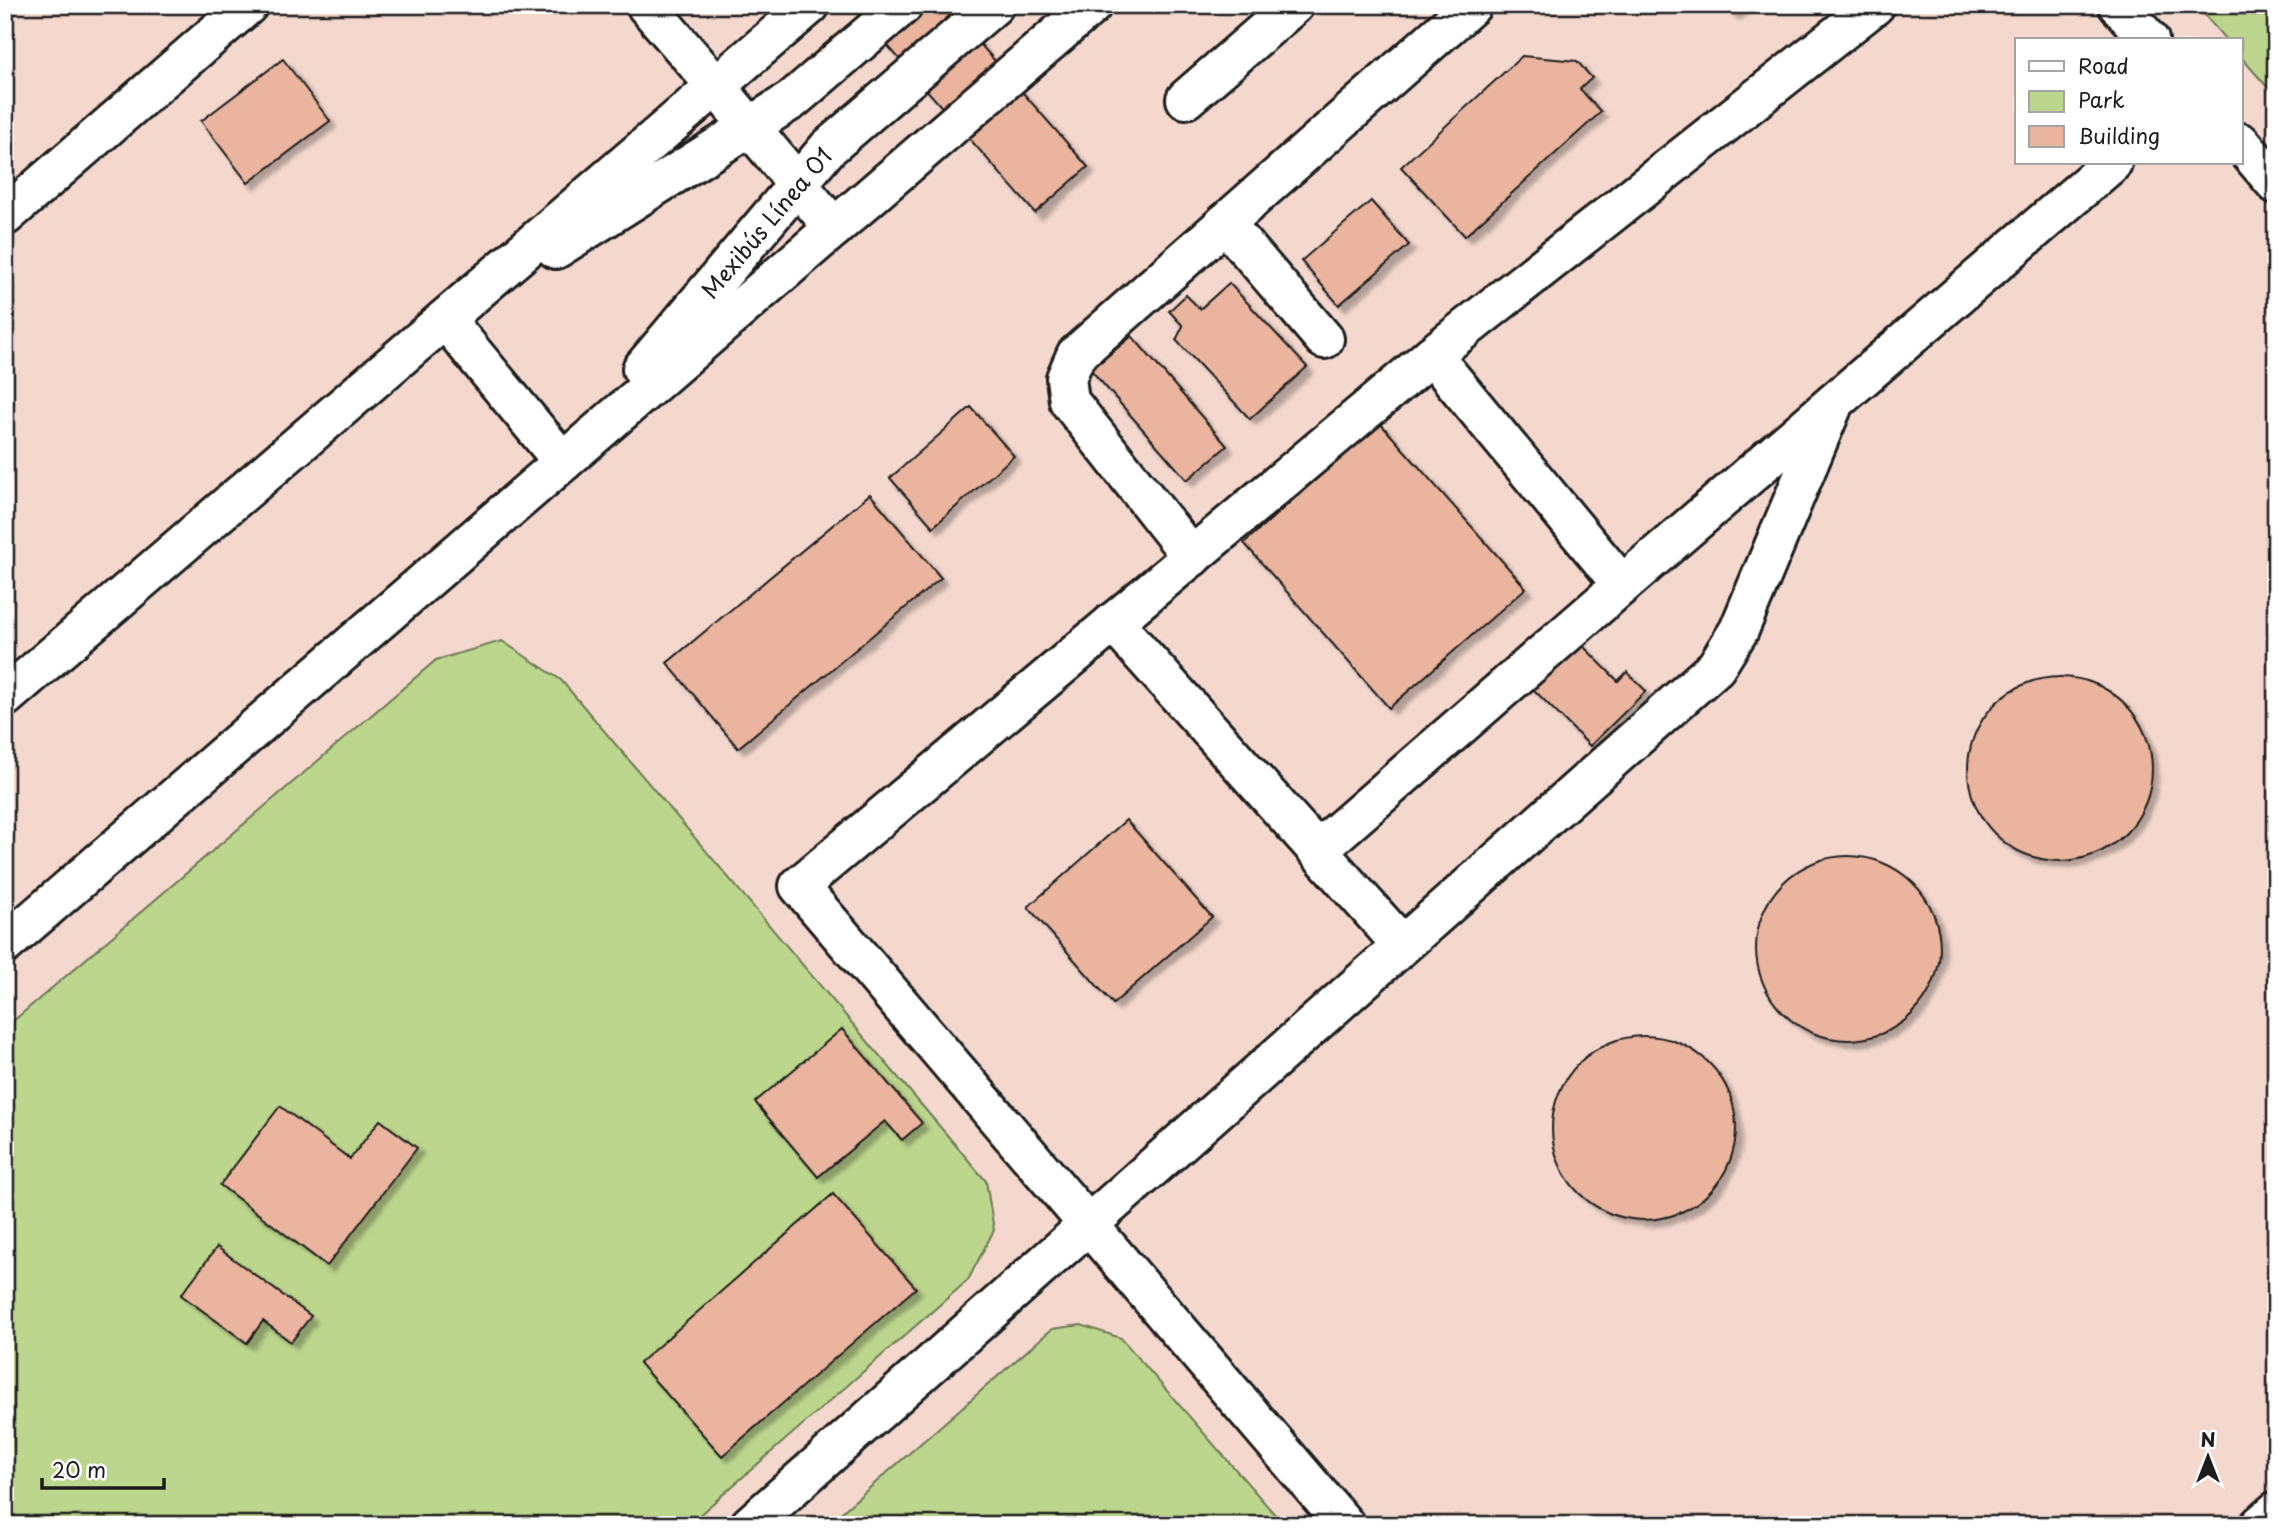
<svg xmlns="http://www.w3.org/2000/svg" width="2281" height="1530" viewBox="0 0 2281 1530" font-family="'Playpen Sans',sans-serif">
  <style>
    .built { fill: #f4d8ce; fill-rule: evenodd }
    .green { fill: #bdd68d; stroke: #6c7954; stroke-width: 2 }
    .building { fill: #eab49f; stroke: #1c1c1c; stroke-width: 2; filter: url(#shadow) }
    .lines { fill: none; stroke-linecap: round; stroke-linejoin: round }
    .minor-casing { stroke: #1c1c1c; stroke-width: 44 }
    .minor { stroke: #fff; stroke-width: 38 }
    .labels { text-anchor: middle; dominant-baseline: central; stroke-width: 5; stroke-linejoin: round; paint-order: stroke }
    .street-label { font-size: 23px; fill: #1c1c1c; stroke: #fff }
  </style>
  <defs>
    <filter id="shadow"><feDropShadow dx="6" dy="6" stdDeviation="2" flood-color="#0004"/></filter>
  </defs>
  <rect width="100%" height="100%" fill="#f9e8e2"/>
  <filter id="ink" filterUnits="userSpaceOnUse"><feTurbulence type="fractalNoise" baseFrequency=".0143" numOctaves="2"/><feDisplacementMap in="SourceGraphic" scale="14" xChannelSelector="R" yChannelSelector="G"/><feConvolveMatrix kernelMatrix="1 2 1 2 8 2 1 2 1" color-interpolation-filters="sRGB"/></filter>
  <g filter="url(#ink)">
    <path class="built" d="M5,5H2276V1525H5ZM2017,40H2241V163H2017Z"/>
    <g class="green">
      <path d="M2196,5H2276V97L2241,57V40H2226Z"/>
      <path d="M502,641L561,680L986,1181L994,1230L968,1280L688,1525H5V1028L436,660Z"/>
      <path d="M1081,1325L1121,1338L1284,1525H827L1052,1329Z"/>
    </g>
    <g class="building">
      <path d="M852,5H946L1088,167L1035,213Z"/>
      <path d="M1726,5H1743L1734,14Z"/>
      <path d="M1522,56L1577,61L1592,78L1580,89L1601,112L1465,236L1401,167Z"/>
      <path d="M283,59L330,121L248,183L201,121Z"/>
      <path d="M1371,201L1409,245L1339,305L1301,261Z"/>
      <path d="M1229,283L1307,367L1250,419L1176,340L1183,326L1169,311L1186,295L1200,309Z"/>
      <path d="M1132,336L1227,446L1187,480L1091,370Z"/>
      <path d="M971,407L1014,456L933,527L890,478Z"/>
      <path d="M1380,423L1526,588L1389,708L1244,543Z"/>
      <path d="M870,494L941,578L738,748L667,663Z"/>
      <path d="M1577,640L1618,681L1627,672L1646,691L1590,746L1530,686Z"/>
      <circle cx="2060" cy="769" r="92"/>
      <path d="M1126,820L1212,917L1113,1004L1028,907Z"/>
      <circle cx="1848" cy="948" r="92"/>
      <path d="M842,1029L922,1123L902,1140L885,1121L818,1177L755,1102Z"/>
      <circle cx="1644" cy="1128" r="92"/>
      <path d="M280,1106L350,1159L380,1120L417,1148L327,1266L220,1185Z"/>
      <path d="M833,1194L916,1288L722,1456L639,1363Z"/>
      <path d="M217,1247L311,1316L291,1342L263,1321L247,1343L181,1295Z"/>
    </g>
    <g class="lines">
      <g class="minor-casing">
        <g id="minor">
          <path d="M646,5L716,86L834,228"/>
          <path d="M2118,5L2149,40"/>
          <path d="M1186,99L1294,5"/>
          <path d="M2241,143L2276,184"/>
          <path d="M5,216L248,5"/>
          <path d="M1225,223L1324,339"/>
          <path d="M556,249L792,100L903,5"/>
          <path d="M445,319L563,462"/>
          <path d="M1432,355L1622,585L2112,163"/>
          <path id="s1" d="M642,369L828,148L994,5"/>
          <path d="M1192,557L1069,401L1066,378L1076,355L1472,5"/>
          <path d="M1113,622L1402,945"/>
          <path d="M5,697L810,5"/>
          <path d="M1316,848L1328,841L1622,585"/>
          <path d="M5,944L1092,5"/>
          <path d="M750,1525L1716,667L1739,630L1833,405"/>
          <path d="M1345,1525L799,886L1432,355L1875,5"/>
          <path d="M2260,1525L2276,1511"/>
        </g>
      </g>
      <use href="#minor" class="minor"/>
    </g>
  </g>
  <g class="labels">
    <g class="street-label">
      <text stroke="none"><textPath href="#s1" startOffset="192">Mexibús Línea 01</textPath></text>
    </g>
  </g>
  <rect width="2281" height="1530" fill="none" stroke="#fff" stroke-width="28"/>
  <rect x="14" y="14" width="2253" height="1502" fill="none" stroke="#1c1c1c" stroke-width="2.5" filter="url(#ink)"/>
  <rect x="2015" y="38" width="228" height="126" fill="#ffffff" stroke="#a4a4a4" stroke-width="2"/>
  <rect x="2029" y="61" width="35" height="10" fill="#ffffff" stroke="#a4a4a4" stroke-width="2"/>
  <text x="2078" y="74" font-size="21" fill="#1c1c1c">Road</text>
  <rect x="2029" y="91" width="35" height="21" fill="#bdd68d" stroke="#a4a4a4" stroke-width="2"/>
  <text x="2078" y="108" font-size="21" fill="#1c1c1c">Park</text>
  <rect x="2029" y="126" width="35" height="21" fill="#eab49f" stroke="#a4a4a4" stroke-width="2"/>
  <text x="2078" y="144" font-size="21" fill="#1c1c1c">Building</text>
  <g transform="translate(2208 1457)" stroke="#ffffff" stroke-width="5" paint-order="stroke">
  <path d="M0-5L12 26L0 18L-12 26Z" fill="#1c1c1c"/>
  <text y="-10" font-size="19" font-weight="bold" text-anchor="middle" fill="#1c1c1c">N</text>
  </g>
  <path d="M42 1478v10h122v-10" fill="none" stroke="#1c1c1c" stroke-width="3.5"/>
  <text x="52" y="1478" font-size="21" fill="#1c1c1c" stroke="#ffffff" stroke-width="5" paint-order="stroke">20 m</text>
</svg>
